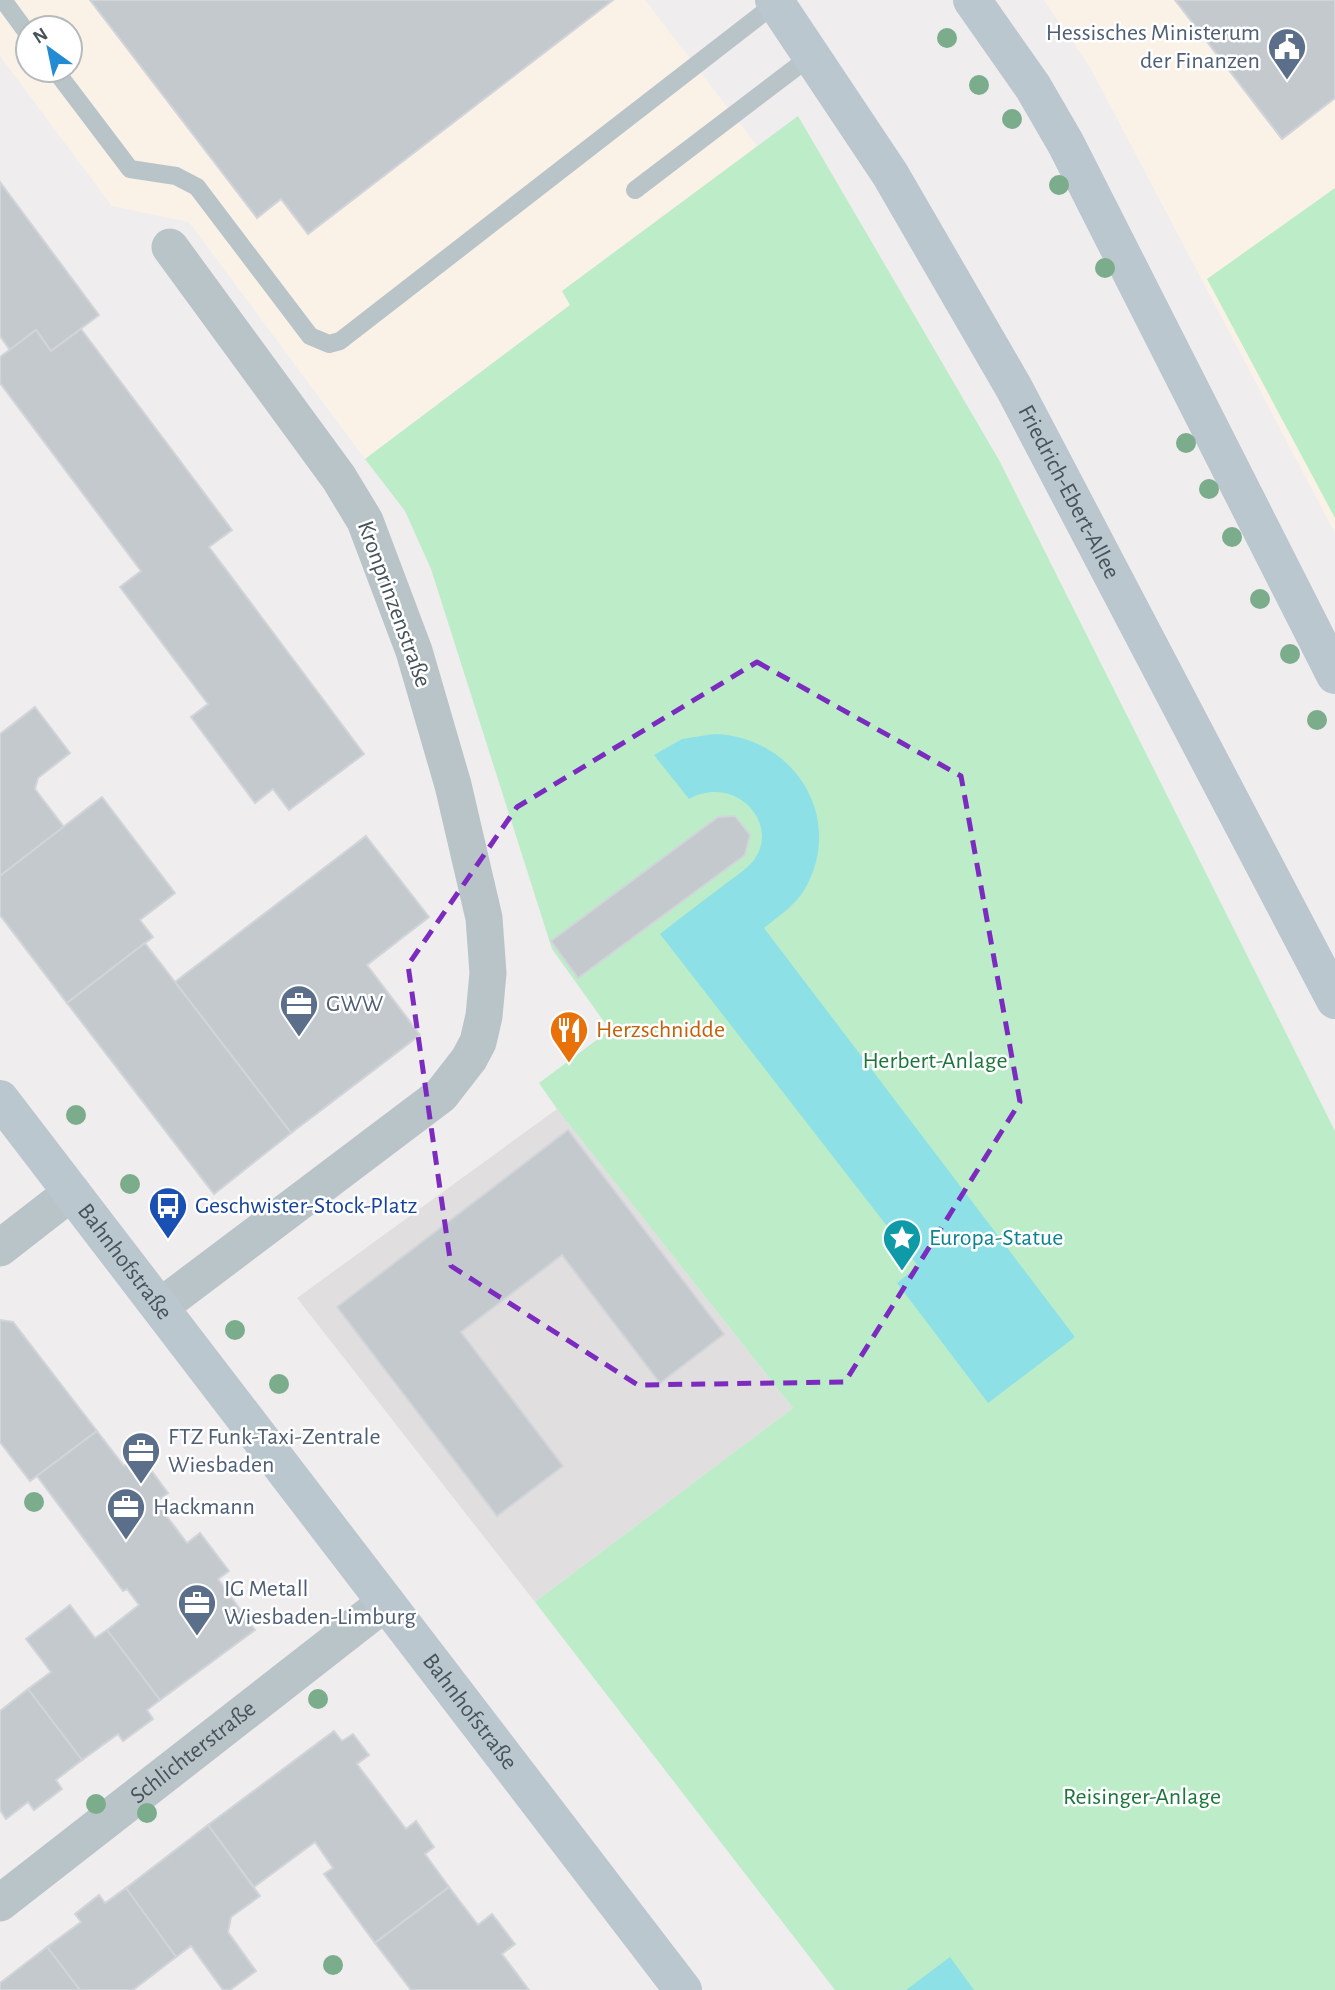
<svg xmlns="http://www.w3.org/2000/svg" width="1335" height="1990" viewBox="0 0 1335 1990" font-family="'Alegreya Sans',sans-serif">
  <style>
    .commercial { fill: #faf2e7; fill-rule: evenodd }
    .education { fill: #e1dedf }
    .green { fill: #bdecc9 }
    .water { fill: #8de1e6 }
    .building { fill: #c4c9cd; stroke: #d1d5d9; stroke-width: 2 }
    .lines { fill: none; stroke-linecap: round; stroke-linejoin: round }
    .lane { stroke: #b9c4c9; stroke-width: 18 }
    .street { stroke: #b9c4c9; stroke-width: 37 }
    .secondary { stroke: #bac7ce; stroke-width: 38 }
    .tree { fill: #7bac8c }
    .marked { fill: none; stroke: #7b2cbf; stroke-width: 5; stroke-dasharray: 14 9; stroke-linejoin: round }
    .labels { text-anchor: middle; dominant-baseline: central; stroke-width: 5; stroke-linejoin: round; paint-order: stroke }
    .service-label { font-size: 24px; fill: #4e5e75; stroke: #fff; text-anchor: start }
    .street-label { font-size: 24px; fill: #475359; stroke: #fff }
    .food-label { font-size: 24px; fill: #c56008; stroke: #fff; text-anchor: start }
    .park-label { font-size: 24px; fill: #1c763c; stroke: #fff }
    .transit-label { font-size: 24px; fill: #164399; stroke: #fff; text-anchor: start }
    .culture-label { font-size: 24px; fill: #0d838f; stroke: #fff; text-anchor: start }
  </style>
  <rect width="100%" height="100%" fill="#f0edee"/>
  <g class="commercial">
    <path d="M0,0H645L757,146L562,291L570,305L365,459L189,222L112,206L0,56ZM28,28H70V70H28Z"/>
    <path d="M1044,0H1335V533L1091,69Z"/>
  </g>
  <path class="education" d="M557,1109L793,1408L535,1602L297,1298Z"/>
  <g class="green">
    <path d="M798,116L999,460L1335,1131V1990H835L535,1602L793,1408L557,1109L539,1083L610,1030L552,949L431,569L405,511L365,459L570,305L562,291Z"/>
    <path d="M1335,188V518L1207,279Z"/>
  </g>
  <g class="water">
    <path d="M714,734C792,736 845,815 806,887C796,905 780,915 764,928L1075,1337L988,1403L897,1283L918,1266L660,934C681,917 703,901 724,885C734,877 746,870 754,860C781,822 734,774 689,799L654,755L682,739Z"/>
    <path d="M950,1957L974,1990H906Z"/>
  </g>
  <g class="building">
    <path d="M90,0H613L308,234L281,199L257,218Z"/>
    <path d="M1175,0H1335V98L1282,139Z"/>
    <path d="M0,182L99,315L51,351L36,330L10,350L0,336Z"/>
    <path d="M81,329L232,530L209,547L364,754L289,810L273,789L255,803L191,717L208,704L120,587L141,571L0,383V357L36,330L51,351Z"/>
    <path d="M35,707L70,753L38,778L35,789L64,827L0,876V734Z"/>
    <path d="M102,797L175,893L140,920L153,937L67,1003L0,915V876Z"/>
    <path d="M735,816L750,835L745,855L578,978L551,941L718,817Z"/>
    <path d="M366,836L429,917L367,965L420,1035L291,1133L175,982Z"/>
    <path d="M145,943L291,1133L214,1194L67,1003Z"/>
    <path d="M568,1130L724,1334L660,1383L562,1255L461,1332L563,1466L497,1516L337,1307Z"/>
    <path d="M0,1320L13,1322L97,1431L30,1481L0,1442Z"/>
    <path d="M97,1431L124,1466L139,1454L168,1493L156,1502L187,1543L200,1533L229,1571L218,1579L255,1630L160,1700L107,1630L139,1605L127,1589L123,1591L37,1476Z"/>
    <path d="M70,1605L95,1638L107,1630L160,1700L147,1710L153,1719L123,1741L118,1734L82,1760L28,1689L51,1672L26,1639Z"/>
    <path d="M28,1689L82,1760L56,1780L62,1789L34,1810L28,1802L6,1819L0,1810V1711Z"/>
    <path d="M334,1731L342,1741L353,1734L369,1755L357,1764L406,1829L416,1821L434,1847L425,1854L449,1887L375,1943L324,1874L333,1868L315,1842L254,1887L208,1825Z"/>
    <path d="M208,1825L260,1896L231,1917L228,1932L256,1971L230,1990H223L191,1946L176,1957L126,1888Z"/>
    <path d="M449,1887L478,1925L492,1914L515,1944L502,1954L529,1990H411L375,1943Z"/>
    <path d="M126,1888L176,1957L133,1990H80L47,1947L81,1922L75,1914L99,1895L105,1903Z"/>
    <path d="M47,1947L80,1990H0V1983Z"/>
  </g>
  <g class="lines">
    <g class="lane">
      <path d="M3,0L28,34"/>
      <path d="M55,70L130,169L176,176L197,187L310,336L329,344L340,341L776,3"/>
      <path d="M635,190L811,56"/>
    </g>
    <g class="street">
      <path d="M0,1248L72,1192"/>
      <path d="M160,1307L441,1095L469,1059L478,1042L484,1016L488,973L484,918L453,785L414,651L365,521L339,478L170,247"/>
      <path id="s1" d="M0,1903L386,1602"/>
    </g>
    <g class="secondary">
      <path id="s2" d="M774,0L890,174L1014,388L1335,1000"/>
      <path d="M972,0L1033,87L1066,144L1335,675"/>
      <path id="s3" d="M0,1099L683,1990"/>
    </g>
  </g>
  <g class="tree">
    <circle cx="947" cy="38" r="10"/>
    <circle cx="979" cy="85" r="10"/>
    <circle cx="1012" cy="119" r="10"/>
    <circle cx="1059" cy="185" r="10"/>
    <circle cx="1105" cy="268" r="10"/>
    <circle cx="1186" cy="443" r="10"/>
    <circle cx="1209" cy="489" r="10"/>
    <circle cx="1232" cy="537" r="10"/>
    <circle cx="1260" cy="599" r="10"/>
    <circle cx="1290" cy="654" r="10"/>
    <circle cx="1317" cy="720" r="10"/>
    <circle cx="76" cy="1115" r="10"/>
    <circle cx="130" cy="1184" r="10"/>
    <circle cx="235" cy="1330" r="10"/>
    <circle cx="279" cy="1384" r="10"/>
    <circle cx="34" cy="1502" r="10"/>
    <circle cx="318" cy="1699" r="10"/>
    <circle cx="96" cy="1804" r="10"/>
    <circle cx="147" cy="1813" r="10"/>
    <circle cx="333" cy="1965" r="10"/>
  </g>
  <path class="marked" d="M757,662L961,776L1020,1102L845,1382L638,1385L451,1266L408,965L517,807Z"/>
  <defs>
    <g id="civic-pin" transform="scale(2.0125)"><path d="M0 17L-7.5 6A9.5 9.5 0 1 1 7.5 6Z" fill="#5c6f8a" stroke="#fff"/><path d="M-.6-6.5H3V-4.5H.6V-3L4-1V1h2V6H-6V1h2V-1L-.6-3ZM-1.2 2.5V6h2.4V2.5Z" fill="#fff"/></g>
    <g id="office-pin" transform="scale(2.0125)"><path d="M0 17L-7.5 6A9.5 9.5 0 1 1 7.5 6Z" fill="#5c6f8a" stroke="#fff"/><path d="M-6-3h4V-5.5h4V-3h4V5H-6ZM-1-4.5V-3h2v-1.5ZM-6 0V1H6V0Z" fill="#fff"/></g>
    <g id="restaurant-pin" transform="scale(2.0125)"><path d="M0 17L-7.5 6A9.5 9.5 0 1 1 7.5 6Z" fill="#e8710a" stroke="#fff"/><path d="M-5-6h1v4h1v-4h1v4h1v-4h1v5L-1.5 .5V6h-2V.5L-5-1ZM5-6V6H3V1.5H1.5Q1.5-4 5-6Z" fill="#fff"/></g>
    <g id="bus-pin" transform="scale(2.0125)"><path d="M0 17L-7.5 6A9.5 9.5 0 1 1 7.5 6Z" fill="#1a4fb4" stroke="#fff"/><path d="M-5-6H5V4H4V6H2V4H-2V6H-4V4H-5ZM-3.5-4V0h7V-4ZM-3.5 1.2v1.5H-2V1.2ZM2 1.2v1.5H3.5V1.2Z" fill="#fff"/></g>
    <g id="sight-pin" transform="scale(2.0125)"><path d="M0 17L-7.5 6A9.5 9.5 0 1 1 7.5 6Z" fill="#0f9aa8" stroke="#fff"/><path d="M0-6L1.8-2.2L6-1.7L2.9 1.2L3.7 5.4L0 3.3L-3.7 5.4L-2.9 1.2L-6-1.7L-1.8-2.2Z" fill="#fff"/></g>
  </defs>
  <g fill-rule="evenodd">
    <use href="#civic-pin" x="1287" y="47"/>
    <use href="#office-pin" x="299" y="1004"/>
    <use href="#restaurant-pin" x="569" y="1030"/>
    <use href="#bus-pin" x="168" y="1206"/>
    <use href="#sight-pin" x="902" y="1238"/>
    <use href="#office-pin" x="141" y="1451"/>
    <use href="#office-pin" x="126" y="1507"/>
    <use href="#office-pin" x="197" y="1603"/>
  </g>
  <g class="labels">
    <g class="service-label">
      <text x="1260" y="33" text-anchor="end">Hessisches Ministerum<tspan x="1260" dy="28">der Finanzen</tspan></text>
      <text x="326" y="1004">GWW</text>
      <text x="168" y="1437">FTZ Funk-Taxi-Zentrale<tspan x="168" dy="28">Wiesbaden</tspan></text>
      <text x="153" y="1507">Hackmann</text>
      <text x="224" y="1589">IG Metall<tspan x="224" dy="28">Wiesbaden-Limburg</tspan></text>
    </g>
    <g class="street-label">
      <text stroke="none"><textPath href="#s2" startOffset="574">Friedrich-Ebert-Allee</textPath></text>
      <text transform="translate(394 604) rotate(70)">Kronprinzenstraße</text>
      <text stroke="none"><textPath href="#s3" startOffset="205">Bahnhofstraße</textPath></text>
      <text stroke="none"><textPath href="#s3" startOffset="772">Bahnhofstraße</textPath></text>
      <text stroke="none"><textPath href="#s1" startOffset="245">Schlichterstraße</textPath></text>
    </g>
    <g class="food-label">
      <text x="596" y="1030">Herzschnidde</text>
    </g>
    <g class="park-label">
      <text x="935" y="1061">Herbert-Anlage</text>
      <text x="1142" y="1797">Reisinger-Anlage</text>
    </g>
    <g class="transit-label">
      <text x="195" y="1206">Geschwister-Stock-Platz</text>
    </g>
    <g class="culture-label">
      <text x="929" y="1238">Europa-Statue</text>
    </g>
  </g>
  <g transform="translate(49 49) rotate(327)"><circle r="33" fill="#ffffff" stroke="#b5babd" stroke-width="2"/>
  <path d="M0-5L12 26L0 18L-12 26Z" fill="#238ad4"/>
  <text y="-10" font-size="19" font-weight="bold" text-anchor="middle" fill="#475359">N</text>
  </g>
</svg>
